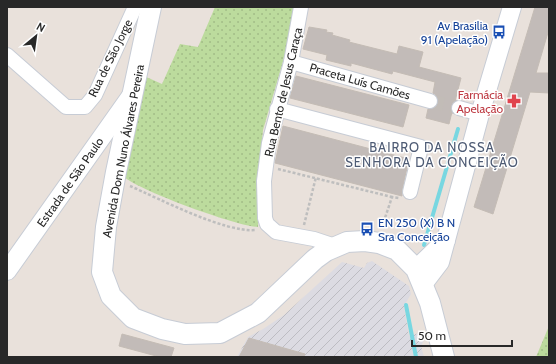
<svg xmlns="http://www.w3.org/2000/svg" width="556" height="364" viewBox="0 0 556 364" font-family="Cabin,sans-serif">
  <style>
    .industrial { fill: url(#industrial-furrows) }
    .grass { fill: url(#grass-dots) }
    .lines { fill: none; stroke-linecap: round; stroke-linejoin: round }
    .stream { stroke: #78d7e1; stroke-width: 4 }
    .building { fill: #c2bbb8; stroke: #c4bcb5 }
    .minor-tunnel { stroke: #c2bcb7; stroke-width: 14; stroke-dasharray: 14 7; stroke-linecap: butt }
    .minor-casing { stroke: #c7ccd5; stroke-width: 16 }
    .tertiary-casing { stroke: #c7ccd5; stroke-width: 20 }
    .secondary-casing { stroke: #c7ccd5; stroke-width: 22 }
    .path { stroke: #bebebe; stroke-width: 2.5; stroke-dasharray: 3 2; stroke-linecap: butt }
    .minor { stroke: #fff; stroke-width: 14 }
    .tertiary { stroke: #fff; stroke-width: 18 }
    .secondary { stroke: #fff; stroke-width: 20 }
    .labels { text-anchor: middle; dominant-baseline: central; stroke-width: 3; stroke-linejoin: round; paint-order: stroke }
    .transit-label { font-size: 12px; fill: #164399; stroke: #fff; text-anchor: end }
    .street-label { font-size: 12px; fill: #282828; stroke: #fff }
    .health-label { font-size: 12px; fill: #be3a42; stroke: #fff; text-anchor: end }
    .neighbourhood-label { font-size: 13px; letter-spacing: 1px; fill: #4e5b74; stroke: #fff }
  </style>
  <defs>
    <pattern id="industrial-furrows" width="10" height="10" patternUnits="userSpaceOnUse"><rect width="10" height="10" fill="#dcdbe2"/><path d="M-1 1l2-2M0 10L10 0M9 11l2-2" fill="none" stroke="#bdbcc2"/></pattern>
    <pattern id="grass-dots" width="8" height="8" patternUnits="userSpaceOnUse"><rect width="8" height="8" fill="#bcdb9d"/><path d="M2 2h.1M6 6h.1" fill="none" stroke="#a2bc87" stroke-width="1.8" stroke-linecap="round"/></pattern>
  </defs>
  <rect width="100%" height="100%" fill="#e9e1db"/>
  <path class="industrial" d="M372,261L409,286L411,294L404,306L409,336L419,333L422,335L424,340L421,346L424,357H237L248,337L263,329L284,315L342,262L364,268L367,263Z"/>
  <g class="grass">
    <path d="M215,7H295L287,48L263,130L260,161L258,227C236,226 137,190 123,176L144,76L162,84L180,44L198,47Z"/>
    <path d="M549,326V357H536Z"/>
  </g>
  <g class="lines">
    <g class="stream">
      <path d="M424,245L458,129"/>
      <path d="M406,305L416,357"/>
    </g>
  </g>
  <g class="building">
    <path d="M535,7H549V29L536,73H549V93L530,92L493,214L474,207Z"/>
    <path d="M309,27L327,30L326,32L333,33L332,35L350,40L349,42L397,54L399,46L423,52L419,67L461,78L455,101L451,106L452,112L449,124L426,118L428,109L436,107L438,103L436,95L433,93L435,82L393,71L392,74L351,63V66L326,60L327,55L303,49Z"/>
    <path d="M296,76L409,105L403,127L290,98Z"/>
    <path d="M283,126L409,159L402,190V196L275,163Z"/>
    <path d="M122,334L174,348L171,357H160L119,346Z"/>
    <path d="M249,338L305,354L304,357H239Z"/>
  </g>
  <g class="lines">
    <path class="minor-tunnel" d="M430,101L459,108"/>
    <g class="minor-casing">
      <g id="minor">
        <path d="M301,7L291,62L269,143L264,181L265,218L267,224L276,232L314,239L335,246"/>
        <path d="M7,55L66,107H85L95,95L135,7"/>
        <path d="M291,62L430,101"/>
        <path d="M459,108L480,114"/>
        <path d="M277,109L421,147L410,192"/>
      </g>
    </g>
    <g class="tertiary-casing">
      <g id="tertiary">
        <path d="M416,269L446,240"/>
        <path d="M7,271L133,93"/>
        <path d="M424,283L440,262L480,114L512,7"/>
      </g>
    </g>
    <g class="secondary-casing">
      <path id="secondary" d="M151,7L116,172L106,227L102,272L111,296L133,318L162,329L185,334L220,333L258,313L315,259L326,251L347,242L365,241L379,243L397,250L416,269L430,303L444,357"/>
    </g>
    <g class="path">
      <path d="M278,169L392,197"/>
      <path d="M130,186C160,199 225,233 256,230"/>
      <path d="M304,225L316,177"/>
      <path d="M382,227L392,197L399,198"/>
    </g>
    <use href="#minor" class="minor"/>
    <use href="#tertiary" class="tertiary"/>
    <use href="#secondary" class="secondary"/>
  </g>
  <defs>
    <g id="bus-bare" transform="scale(1.08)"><path d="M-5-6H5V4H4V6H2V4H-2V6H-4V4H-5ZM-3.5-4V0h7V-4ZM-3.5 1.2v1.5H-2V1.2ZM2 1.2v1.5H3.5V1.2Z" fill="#1a4fb4" stroke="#fff" stroke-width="2.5" paint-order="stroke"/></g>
    <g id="pharmacy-bare" transform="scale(1.08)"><path d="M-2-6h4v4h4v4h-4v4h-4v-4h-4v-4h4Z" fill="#e0444e" stroke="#fff" stroke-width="2.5" paint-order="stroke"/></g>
  </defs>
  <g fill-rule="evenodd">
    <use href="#bus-bare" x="499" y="32"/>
    <use href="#pharmacy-bare" x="514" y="101"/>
    <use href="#bus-bare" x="367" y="229"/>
  </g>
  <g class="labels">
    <g class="transit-label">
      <text x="488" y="25">Av Brasilia<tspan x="488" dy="14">91 (Apelação)</tspan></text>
      <text x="378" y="222" text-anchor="start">EN 250 (X) B N<tspan x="378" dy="14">Sra Conceição</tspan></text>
    </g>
    <g class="street-label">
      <text transform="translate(110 58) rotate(-64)">Rua de São Jorge</text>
      <text transform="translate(360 81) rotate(16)">Praceta Luís Camões</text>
      <text transform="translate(283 92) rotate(-77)">Rua Bento de Jesus Caraça</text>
      <text transform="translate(123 151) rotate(-79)">Avenida Dom Nuno Álvares Pereira</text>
      <text transform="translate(70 182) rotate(-55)">Estrada de São Paulo</text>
    </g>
    <g class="health-label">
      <text x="503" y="94">Farmácia<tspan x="503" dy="14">Apelação</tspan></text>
    </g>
    <g class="neighbourhood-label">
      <text x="432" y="147">BAIRRO DA NOSSA<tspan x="432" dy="15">SENHORA DA CONCEIÇÃO</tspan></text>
    </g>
  </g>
  <rect width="556" height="364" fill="none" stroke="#282828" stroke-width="16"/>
  <g transform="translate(36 36) rotate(29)" stroke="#ffffff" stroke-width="3" paint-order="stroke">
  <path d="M0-3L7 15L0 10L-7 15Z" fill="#282828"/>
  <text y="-6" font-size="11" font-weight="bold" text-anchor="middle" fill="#282828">N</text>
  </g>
  <path d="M412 340v6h100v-6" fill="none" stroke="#282828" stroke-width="2"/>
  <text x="418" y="340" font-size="12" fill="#282828" stroke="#ffffff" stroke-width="3" paint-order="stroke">50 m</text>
</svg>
